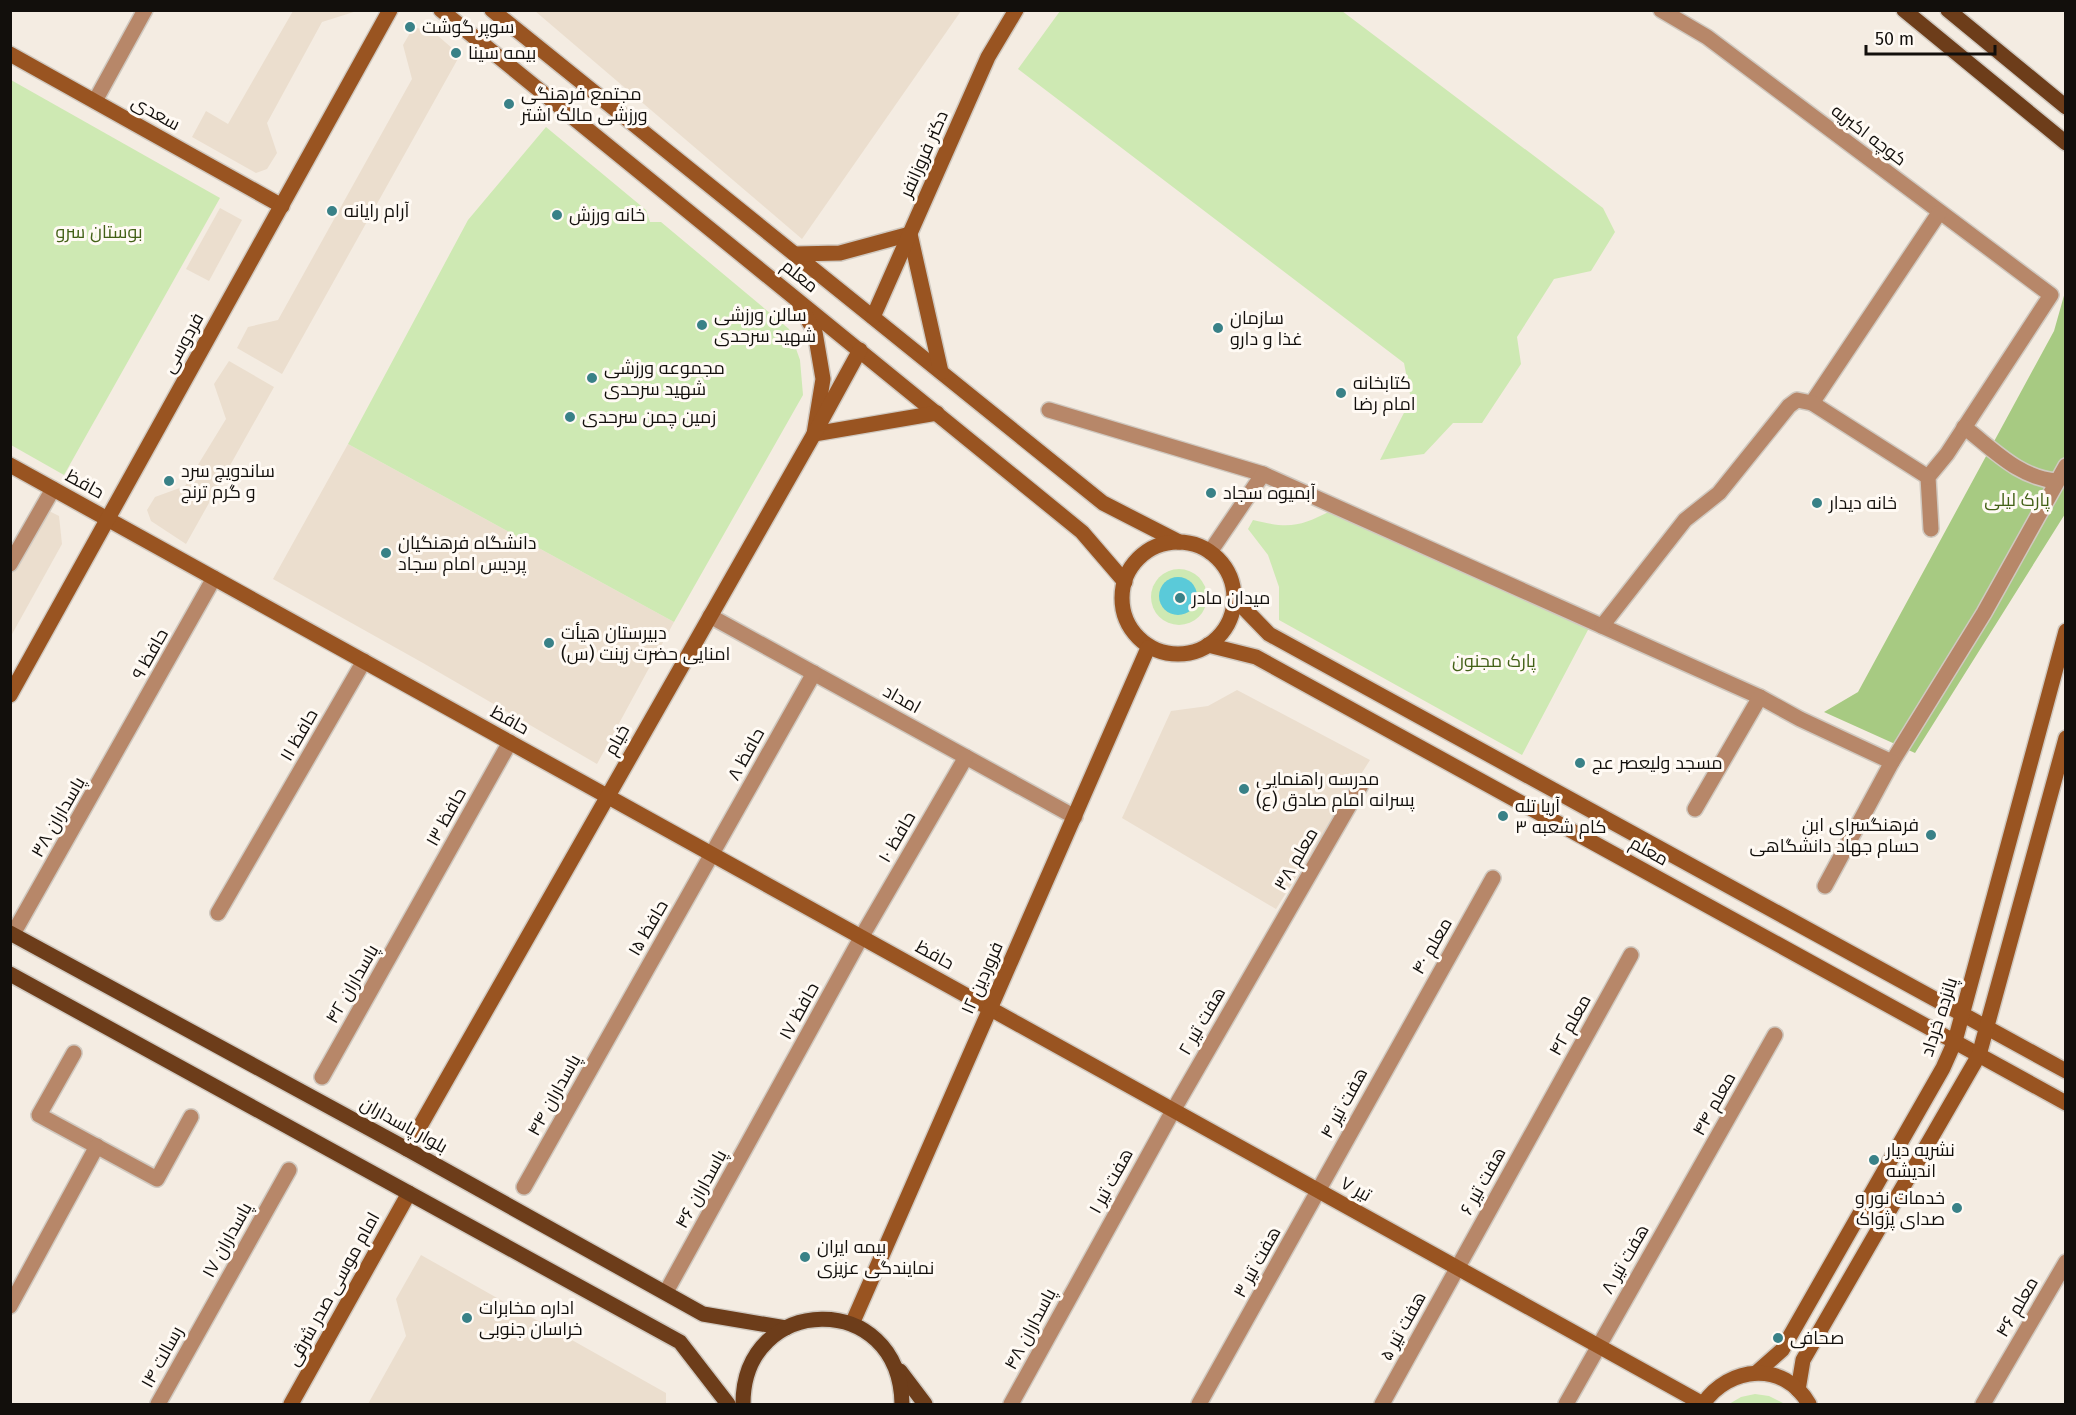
<svg xmlns="http://www.w3.org/2000/svg" width="2076" height="1415" viewBox="0 0 2076 1415" font-family="'Fira Sans',Cairo,sans-serif">
  <style>
    .built { fill: #ebdece }
    .green { fill: #cee9b3 }
    .forest { fill: #a7ca82 }
    .water { fill: #5acad9 }
    .lines { fill: none; stroke-linecap: round; stroke-linejoin: round }
    .street-casing { stroke: #d0c9c0; stroke-width: 18 }
    .secondary-casing { stroke: #d0c9c0; stroke-width: 18 }
    .primary-casing { stroke: #d0c9c0; stroke-width: 18 }
    .street { stroke: #b78769; stroke-width: 15 }
    .secondary { stroke: #995421; stroke-width: 15 }
    .primary { stroke: #6d3d1a; stroke-width: 15 }
    .poi-dot { fill: #398187; stroke: #fffaf4; stroke-width: 2 }
    .labels { text-anchor: middle; dominant-baseline: central; stroke-width: 6; stroke-linejoin: round; paint-order: stroke }
    .poi-label { font-size: 18px; fill: #120f0c; stroke: #fffaf4; text-anchor: start }
    .street-label { font-size: 18px; fill: #120f0c; stroke: #fffaf4 }
    .park-label { font-size: 18px; fill: #426016; stroke: #fffaf4 }
  </style>
  <rect width="100%" height="100%" fill="#f4ece2"/>
  <g class="built">
    <path d="M293,11H357L322,22L267,123L277,153L267,169L256,173L192,137L206,111L228,124Z"/>
    <path d="M535,11H961L802,239Z"/>
    <path d="M413,28L430,29L460,55L282,374L237,348L248,327L278,320L412,79L403,45Z"/>
    <path d="M220,208L242,220L209,281L186,269Z"/>
    <path d="M229,361L274,387L186,544L151,521L147,510L155,497L185,486L226,419L214,384Z"/>
    <path d="M348,444L674,622L597,764L423,663L273,579Z"/>
    <path d="M45,509L59,516L62,544L11,636V571Z"/>
    <path d="M1237,690L1370,760L1276,909L1122,818L1171,711L1208,706Z"/>
    <path d="M421,1255L666,1393V1404H368L406,1336L396,1299Z"/>
  </g>
  <g class="green">
    <path d="M1060,11H1342L1603,208L1615,232L1591,271L1554,279L1517,337L1521,364L1482,423H1453L1424,454L1380,460L1411,399L1404,363L1018,69Z"/>
    <path d="M11,80L220,198L64,475L11,445Z"/>
    <path d="M546,127L646,210L650,222H661L789,329L800,360L803,395L674,622L348,444L468,220Z"/>
    <path d="M1332,510L1589,628L1522,755L1279,620V587L1268,555L1248,529L1253,520C1289,529 1300,527 1332,510Z"/>
    <circle cx="1179" cy="597" r="28"/>
    <path d="M1755,1394L1769,1396L1785,1404H1729L1741,1397Z"/>
  </g>
  <path class="forest" d="M2065,292V514L1915,753L1824,712L1858,692L2054,331Z"/>
  <circle class="water" cx="1178" cy="596" r="19"/>
  <g class="lines">
    <g class="street-casing">
      <g id="street">
        <path d="M1661,10L1707,37L2051,295L1947,454L1928,477L1931,529"/>
        <path d="M95,101L145,10"/>
        <path d="M1812,403L1939,213"/>
        <path d="M1049,410L1263,474"/>
        <path d="M1964,427C1994,450 2019,478 2057,481"/>
        <path d="M1210,552L1263,474L1760,697L1800,719L1892,762L1984,613L2066,466"/>
        <path d="M10,564L53,489"/>
        <path d="M710,616L1075,817"/>
        <path d="M1602,626L1685,520L1719,493L1789,406L1797,400L1812,403L1928,477"/>
        <path d="M1695,809L1760,697"/>
        <path d="M1825,886L1892,762"/>
        <path d="M218,913L364,661"/>
        <path d="M13,934L214,578"/>
        <path d="M74,1053L39,1115L157,1179L191,1117"/>
        <path d="M322,1077L510,742"/>
        <path d="M524,1187L814,673"/>
        <path d="M666,1292L862,936L966,757"/>
        <path d="M10,1306L97,1146"/>
        <path d="M158,1404L289,1170"/>
        <path d="M1011,1404L1174,1109L1361,785"/>
        <path d="M1199,1404L1493,878"/>
        <path d="M1382,1404L1631,955"/>
        <path d="M1566,1404L1775,1035"/>
        <path d="M1983,1404L2066,1262"/>
      </g>
    </g>
    <g class="secondary-casing">
      <g id="secondary">
        <path d="M441,10L1082,532L1125,582"/>
        <path d="M492,10L1103,503L1179,542"/>
        <path d="M10,54L282,206"/>
        <path d="M795,254L840,253L910,234L941,372"/>
        <path d="M800,306L815,332L823,379L814,434L937,413"/>
        <path d="M873,317L988,57L1016,10"/>
        <path d="M10,465L1703,1404"/>
        <circle cx="1178" cy="598" r="56"/>
        <path d="M1235,599L1269,634L2066,1071"/>
        <path d="M1208,645L1256,657L2066,1103"/>
        <path d="M10,695L390,10"/>
        <path d="M407,1149L814,434L860,350"/>
        <path d="M852,1324L1148,648"/>
        <path d="M1756,1373L1782,1350L1943,1068L1955,1041L2066,631"/>
        <path d="M1798,1390L1803,1360L1979,1055L2066,738"/>
        <path d="M291,1404L409,1193"/>
        <path d="M1703,1404C1729,1366 1784,1360 1809,1404"/>
      </g>
    </g>
    <g class="primary-casing">
      <g id="primary">
        <path d="M1904,10L2066,143"/>
        <path d="M1948,10L2066,107"/>
        <path d="M10,933L407,1149L703,1314L786,1328"/>
        <path d="M10,974L680,1342L728,1404"/>
        <path d="M900,1371L925,1404"/>
        <path d="M743,1404C743,1293 900,1289 902,1404"/>
      </g>
    </g>
    <use href="#street" class="street"/>
    <use href="#secondary" class="secondary"/>
    <use href="#primary" class="primary"/>
  </g>
  <g class="poi-dot">
    <circle cx="410" cy="27" r="6"/>
    <circle cx="456" cy="53" r="6"/>
    <circle cx="509" cy="104" r="6"/>
    <circle cx="332" cy="211" r="6"/>
    <circle cx="557" cy="215" r="6"/>
    <circle cx="702" cy="325" r="6"/>
    <circle cx="1218" cy="328" r="6"/>
    <circle cx="592" cy="378" r="6"/>
    <circle cx="1341" cy="393" r="6"/>
    <circle cx="570" cy="417" r="6"/>
    <circle cx="169" cy="481" r="6"/>
    <circle cx="1211" cy="493" r="6"/>
    <circle cx="1817" cy="503" r="6"/>
    <circle cx="386" cy="553" r="6"/>
    <circle cx="1180" cy="598" r="6"/>
    <circle cx="549" cy="643" r="6"/>
    <circle cx="1580" cy="763" r="6"/>
    <circle cx="1244" cy="789" r="6"/>
    <circle cx="1503" cy="816" r="6"/>
    <circle cx="1931" cy="835" r="6"/>
    <circle cx="1874" cy="1160" r="6"/>
    <circle cx="1957" cy="1208" r="6"/>
    <circle cx="805" cy="1257" r="6"/>
    <circle cx="467" cy="1318" r="6"/>
    <circle cx="1778" cy="1338" r="6"/>
  </g>
  <g class="labels">
    <g class="poi-label">
      <text x="422" y="27">سوپر گوشت</text>
      <text x="468" y="53">بیمه سینا</text>
      <text x="521" y="94">مجتمع فرهنگی<tspan x="521" dy="21">ورزشی مالک اشتر</tspan></text>
      <text x="344" y="211">آرام رایانه</text>
      <text x="569" y="215">خانه ورزش</text>
      <text x="714" y="315">سالن ورزشی<tspan x="714" dy="21">شهید سرحدی</tspan></text>
      <text x="1230" y="318">سازمان<tspan x="1230" dy="21">غذا و دارو</tspan></text>
      <text x="604" y="368">مجموعه ورزشی<tspan x="604" dy="21">شهید سرحدی</tspan></text>
      <text x="1353" y="383">کتابخانه<tspan x="1353" dy="21">امام رضا</tspan></text>
      <text x="582" y="417">زمین چمن سرحدی</text>
      <text x="181" y="471">ساندویچ سرد<tspan x="181" dy="21">و گرم ترنج</tspan></text>
      <text x="1223" y="493">آبمیوه سجاد</text>
      <text x="1829" y="503">خانه دیدار</text>
      <text x="398" y="543">دانشگاه فرهنگیان<tspan x="398" dy="21">پردیس امام سجاد</tspan></text>
      <text x="1192" y="598">میدان مادر</text>
      <text x="561" y="633">دبیرستان هیأت<tspan x="561" dy="21">امنایی حضرت زینت (س)</tspan></text>
      <text x="1592" y="763">مسجد ولیعصر عج</text>
      <text x="1256" y="779">مدرسه راهنمایی<tspan x="1256" dy="21">پسرانه امام صادق (ع)</tspan></text>
      <text x="1515" y="806">آریا تله<tspan x="1515" dy="21">کام شعبه ۳</tspan></text>
      <text x="1919" y="825" text-anchor="end">فرهنگسرای ابن<tspan x="1919" dy="21">حسام جهاد دانشگاهی</tspan></text>
      <text x="1886" y="1150">نشریه دیار<tspan x="1886" dy="21">اندیشه</tspan></text>
      <text x="1945" y="1198" text-anchor="end">خدمات نور و<tspan x="1945" dy="21">صدای پژواک</tspan></text>
      <text x="817" y="1247">بیمه ایران<tspan x="817" dy="21">نمایندگی عزیزی</tspan></text>
      <text x="479" y="1308">اداره مخابرات<tspan x="479" dy="21">خراسان جنوبی</tspan></text>
      <text x="1790" y="1338">صحافی</text>
    </g>
    <g class="street-label">
      <text transform="translate(156 113) rotate(29)">سعدی</text>
      <text transform="translate(1869 135) rotate(37)">کوچه اکبریه</text>
      <text transform="translate(924 154) rotate(-66)">دکتر فروزانفر</text>
      <text transform="translate(800 276) rotate(39)">معلم</text>
      <text transform="translate(183 343) rotate(-61)">فردوسی</text>
      <text transform="translate(85 484) rotate(29)">حافظ</text>
      <text transform="translate(150 654) rotate(-61)">حافظ ۹</text>
      <text transform="translate(902 699) rotate(29)">امداد</text>
      <text transform="translate(510 720) rotate(29)">حافظ</text>
      <text transform="translate(299 735) rotate(-60)">حافظ ۱۱</text>
      <text transform="translate(617 740) rotate(-61)">خیام</text>
      <text transform="translate(746 754) rotate(-61)">حافظ ۸</text>
      <text transform="translate(58 817) rotate(-60)">پاسداران ۳۸</text>
      <text transform="translate(446 817) rotate(-61)">حافظ ۱۳</text>
      <text transform="translate(897 837) rotate(-60)">حافظ ۱۰</text>
      <text transform="translate(1649 851) rotate(29)">معلم</text>
      <text transform="translate(1296 859) rotate(-60)">معلم ۳۸</text>
      <text transform="translate(648 928) rotate(-60)">حافظ ۱۵</text>
      <text transform="translate(1432 946) rotate(-60)">معلم ۴۰</text>
      <text transform="translate(935 955) rotate(29)">حافظ</text>
      <text transform="translate(982 978) rotate(-66)">۱۲ فروردین</text>
      <text transform="translate(352 984) rotate(-60)">پاسداران ۴۲</text>
      <text transform="translate(799 1011) rotate(-61)">حافظ ۱۷</text>
      <text transform="translate(1939 1017) rotate(-72)">پانزده خرداد</text>
      <text transform="translate(1202 1021) rotate(-60)">هفت تیر ۲</text>
      <text transform="translate(1570 1025) rotate(-61)">معلم ۴۲</text>
      <text transform="translate(554 1095) rotate(-61)">پاسداران ۴۴</text>
      <text transform="translate(1344 1103) rotate(-61)">هفت تیر ۴</text>
      <text transform="translate(1714 1104) rotate(-61)">معلم ۴۴</text>
      <text transform="translate(404 1125) rotate(29)">بلوار پاسداران</text>
      <text transform="translate(1111 1181) rotate(-61)">هفت تیر ۱</text>
      <text transform="translate(1483 1181) rotate(-61)">هفت تیر ۶</text>
      <text transform="translate(701 1189) rotate(-61)">پاسداران ۴۶</text>
      <text transform="translate(1356 1189) rotate(29)">۷ تیر</text>
      <text transform="translate(227 1240) rotate(-61)">پاسداران ۱۷</text>
      <text transform="translate(1625 1259) rotate(-60)">هفت تیر ۸</text>
      <text transform="translate(1257 1262) rotate(-61)">هفت تیر ۳</text>
      <text transform="translate(333 1289) rotate(-61)">امام موسی صدر شرقی</text>
      <text transform="translate(2017 1307) rotate(-60)">معلم ۴۶</text>
      <text transform="translate(1403 1326) rotate(-61)">هفت تیر ۵</text>
      <text transform="translate(1030 1329) rotate(-62)">پاسداران ۴۸</text>
      <text transform="translate(162 1357) rotate(-61)">رسالت ۱۴</text>
    </g>
    <g class="park-label">
      <text x="99" y="232">بوستان سرو</text>
      <text x="2017" y="500">پارک لیلی</text>
      <text x="1494" y="661">پارک مجنون</text>
    </g>
  </g>
  <rect width="2076" height="1415" fill="none" stroke="#120f0c" stroke-width="24"/>
  <path d="M1866 45v9h129v-9" fill="none" stroke="#120f0c" stroke-width="3"/>
  <text x="1875" y="45" font-size="18" fill="#120f0c" stroke="#fffaf4" stroke-width="4.5" paint-order="stroke">50 m</text>
</svg>
